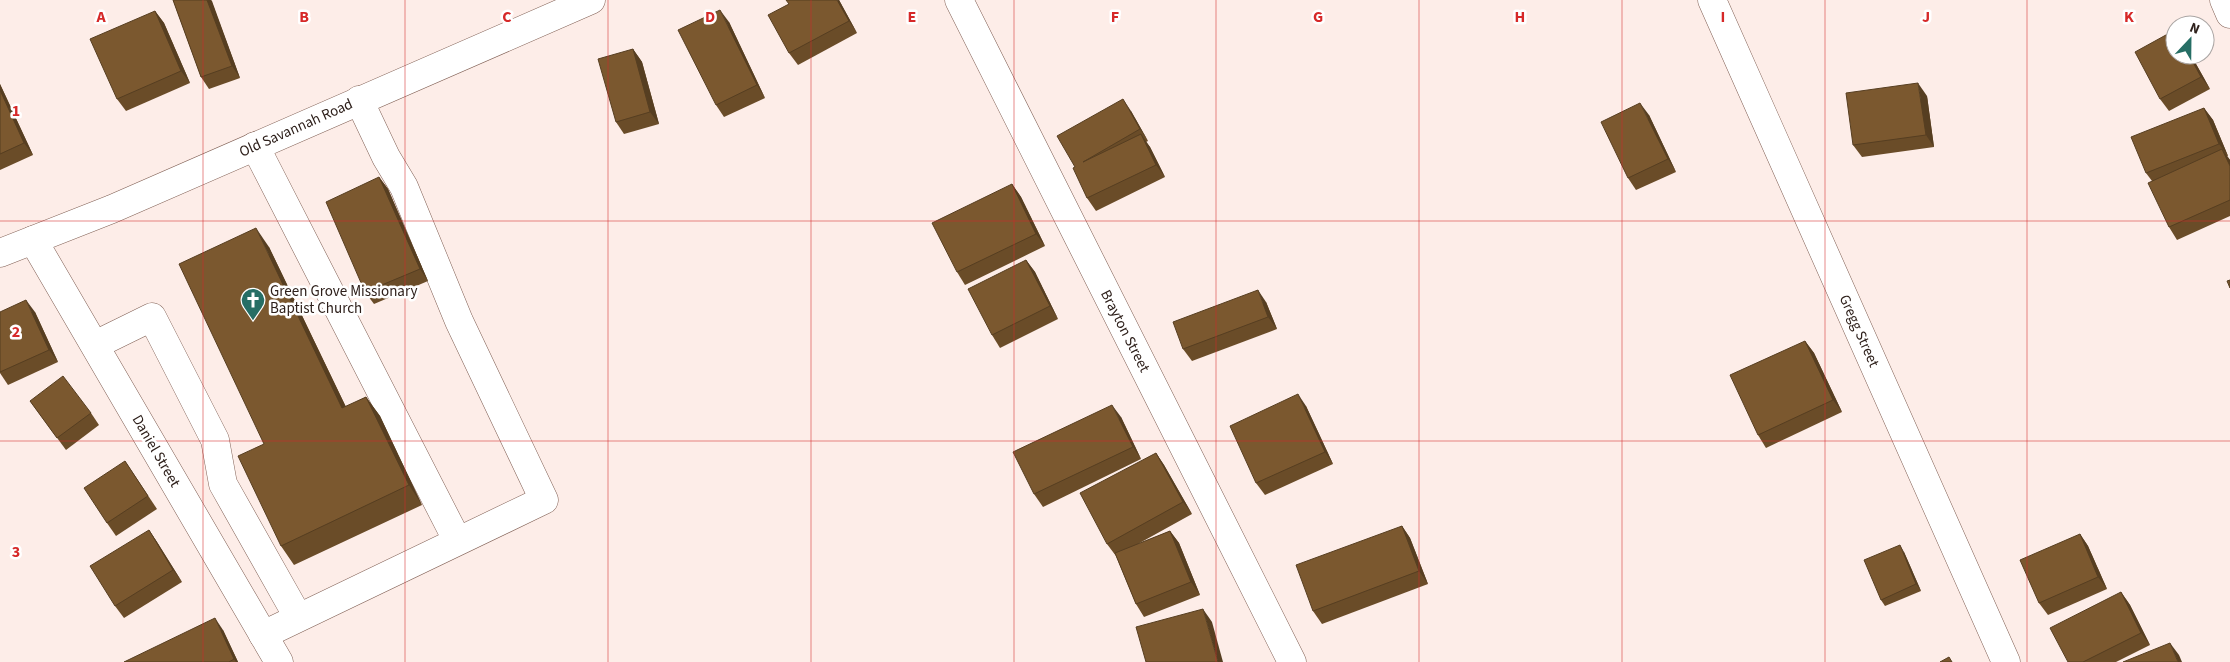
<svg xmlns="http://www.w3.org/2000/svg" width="2230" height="662" viewBox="0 0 2230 662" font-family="'Source Sans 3',sans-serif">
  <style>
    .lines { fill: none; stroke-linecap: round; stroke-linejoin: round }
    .minor-casing { stroke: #816055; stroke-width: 29 }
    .minor { stroke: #fff; stroke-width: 28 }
    .wall { fill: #6a4c28 }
    .shaded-wall { fill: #563e21 }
    .building { fill: #7b582f; stroke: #563e21 }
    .grid { fill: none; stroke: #d62828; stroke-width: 1; stroke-opacity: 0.55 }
    .labels { text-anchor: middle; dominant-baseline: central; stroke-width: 5; stroke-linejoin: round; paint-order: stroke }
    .street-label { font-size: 15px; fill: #2e201b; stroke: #fff }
    .poi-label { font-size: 15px; fill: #2e201b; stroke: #fff; text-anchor: start }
    .grid-label { font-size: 16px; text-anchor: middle; font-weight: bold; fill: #d62828; stroke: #fff; stroke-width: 5; stroke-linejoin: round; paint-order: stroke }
  </style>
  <rect width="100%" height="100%" fill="#fdede8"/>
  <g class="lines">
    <g class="minor-casing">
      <g id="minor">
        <path d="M959,0L1292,662"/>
        <path d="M1712,0L2006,662"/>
        <path d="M2224,0L2230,14"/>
        <path d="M255,146L457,540"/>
        <path d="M33,240L279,662"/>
        <path d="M0,253L112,209L591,0"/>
        <path d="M95,345L152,317L215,440L223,484L298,617"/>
        <path d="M263,635L544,500L459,321L404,187L386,157L359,100"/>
      </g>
    </g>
    <use href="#minor" class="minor"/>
  </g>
  <g class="wall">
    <path d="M173,0H211L240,78L209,89L201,77Z"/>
    <path d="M839,0L857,33L798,65L789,53Z"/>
    <path d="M155,11L164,23L190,83L126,111L117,99Z"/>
    <path d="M729,22L765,98L724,117L716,105Z"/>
    <path d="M633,49L642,62L659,124L624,134L616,122Z"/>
    <path d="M2191,55L2210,89L2169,111L2160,99Z"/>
    <path d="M0,84L33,155L0,170Z"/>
    <path d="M1927,96L1934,147L1862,157L1853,145Z"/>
    <path d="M2204,108L2213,120L2228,156H2227L2230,160V216L2177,240L2169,227L2152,181L2146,173Z"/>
    <path d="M1131,111L1148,141L1146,142L1150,147L1165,177L1096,211L1087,198L1075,167Z"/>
    <path d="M1649,115L1676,172L1636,190L1628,178Z"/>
    <path d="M379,177L388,189L428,281L374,304L365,292Z"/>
    <path d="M1012,184L1021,197L1045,246L965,285L957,272Z"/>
    <path d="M269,247L346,407L366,397L380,416L422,505L294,565L281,546L264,444Z"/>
    <path d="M1026,260L1035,272L1058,319L1000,348L992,335Z"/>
    <path d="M1266,302L1277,329L1192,361L1183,349Z"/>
    <path d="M0,312H35L58,362L8,385L0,373Z"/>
    <path d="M1805,341L1814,353L1842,412L1766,448L1758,435Z"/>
    <path d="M30,401L91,413L99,425L66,450Z"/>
    <path d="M1306,406L1333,464L1265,495L1256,483Z"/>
    <path d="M1121,417L1141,459L1043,507L1034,494Z"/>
    <path d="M1156,453L1164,465L1192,514L1136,545L1170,531L1179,543L1200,595L1144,617L1136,604L1116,556L1107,544Z"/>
    <path d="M125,461L157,509L116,536L107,523Z"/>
    <path d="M1402,526L1410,538L1428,584L1322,624L1313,611Z"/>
    <path d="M149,530L157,542L182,582L124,618L115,606Z"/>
    <path d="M2080,534L2088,546L2107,589L2048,615L2039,603Z"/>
    <path d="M1904,552L1921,591L1885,606L1881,600Z"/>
    <path d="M2121,592L2130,605L2150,645L2116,662H2068Z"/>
    <path d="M223,630L238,662H124Z"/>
  </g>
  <g class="shaded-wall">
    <path d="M207,0H211L212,1L240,78L232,66Z"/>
    <path d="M837,0H839L857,33L849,21Z"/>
    <path d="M720,10L729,22L765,98L757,85Z"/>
    <path d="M155,11L164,23L190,83L181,71Z"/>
    <path d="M633,49L642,62L659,124L650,112Z"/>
    <path d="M2189,55H2191L2210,89L2201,77Z"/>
    <path d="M1918,83L1927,96L1934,147L1926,135Z"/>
    <path d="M0,84L33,155L24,143L0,90Z"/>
    <path d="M1123,99L1131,111L1148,141L1140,129Z"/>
    <path d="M1640,103L1649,115L1676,172L1668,159Z"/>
    <path d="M2204,108L2213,120L2228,156L2219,144Z"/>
    <path d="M1141,134L1150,147L1165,177L1156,165Z"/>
    <path d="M2222,149L2230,160V166Z"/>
    <path d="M379,177L388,189L428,281L420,269Z"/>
    <path d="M1012,184L1021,197L1045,246L1036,234Z"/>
    <path d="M256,228L269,247L356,428L342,408Z"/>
    <path d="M1026,260L1035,272L1058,319L1050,306Z"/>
    <path d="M1258,290L1266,302L1277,329L1268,317Z"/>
    <path d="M26,300L35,312L58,362L49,350Z"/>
    <path d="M1805,341L1814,353L1842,412L1833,400Z"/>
    <path d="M1298,394L1306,406L1333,464L1325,452Z"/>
    <path d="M366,397L380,416L422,505L409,485Z"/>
    <path d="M1112,405L1121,417L1141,459L1133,447Z"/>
    <path d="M1156,453L1164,465L1192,514L1183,502Z"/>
    <path d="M1402,526L1410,538L1428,584L1419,571Z"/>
    <path d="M149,530L157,542L182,582L173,570Z"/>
    <path d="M1170,531L1179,543L1200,595L1191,582Z"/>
    <path d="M2080,534L2088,546L2107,589L2098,577Z"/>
    <path d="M1900,545L1904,552L1921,591L1916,584Z"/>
    <path d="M2121,592L2130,605L2150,645L2141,633Z"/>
    <path d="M1203,609L1212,622L1223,662H1218Z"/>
    <path d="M215,618L223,630L238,662H236L234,659Z"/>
    <path d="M2170,643L2179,655L2182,662H2178Z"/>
  </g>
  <g class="building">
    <path d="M173,0H207L232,66L201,77Z"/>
    <path d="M786,0H837L849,21L789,53L768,15L789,4Z"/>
    <path d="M720,10L757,85L716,105L678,30Z"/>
    <path d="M155,11L181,71L117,99L90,39Z"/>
    <path d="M2175,30V55H2189L2201,77L2160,99L2135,52Z"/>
    <path d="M633,49L650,112L616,122L598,59Z"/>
    <path d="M1918,83L1926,135L1853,145L1846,93Z"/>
    <path d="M0,90L24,143L0,154Z"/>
    <path d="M1123,99L1140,129L1083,162L1141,134L1156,165L1087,198L1073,168L1075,167L1057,136Z"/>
    <path d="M1640,103L1668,159L1628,178L1601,122Z"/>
    <path d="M2204,108L2219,144L2146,173L2131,137Z"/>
    <path d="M2222,149L2230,166V200L2169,227L2148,183Z"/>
    <path d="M379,177L420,269L365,292L326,202Z"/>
    <path d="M1012,184L1036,234L957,272L932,223Z"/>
    <path d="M256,228L342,408L366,397L409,485L281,546L238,456L264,444L179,264Z"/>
    <path d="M1026,260L1050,306L992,335L968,289Z"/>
    <path d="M2230,280V288L2227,281Z"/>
    <path d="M1258,290L1268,317L1183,349L1173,322Z"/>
    <path d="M26,300L49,350L0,372V312Z"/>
    <path d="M1805,341L1833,400L1758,435L1730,375Z"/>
    <path d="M63,376L91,413L57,438L30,401Z"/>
    <path d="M1298,394L1325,452L1256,483L1230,426Z"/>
    <path d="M1112,405L1133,447L1034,494L1013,452Z"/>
    <path d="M1156,453L1183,502L1107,544L1080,493Z"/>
    <path d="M125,461L148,496L107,523L84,488Z"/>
    <path d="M1402,526L1419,571L1313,611L1296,565Z"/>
    <path d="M149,530L173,570L115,606L90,566Z"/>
    <path d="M1170,531L1191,582L1136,604L1115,553Z"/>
    <path d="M2080,534L2098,577L2039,603L2020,560Z"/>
    <path d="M1900,545L1916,584L1881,600L1864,560Z"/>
    <path d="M2121,592L2141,633L2083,662H2068L2050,628Z"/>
    <path d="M1203,609L1218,662H1146L1136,627Z"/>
    <path d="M215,618L234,659L229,662H124Z"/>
    <path d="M2170,643L2178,662H2123Z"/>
    <path d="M1949,657L1952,662H1940Z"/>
  </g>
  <path class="grid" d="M203,0V662M405,0V662M608,0V662M811,0V662M1014,0V662M1216,0V662M1419,0V662M1622,0V662M1825,0V662M2027,0V662M0,221H2230M0,441H2230"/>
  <defs>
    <g id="church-pin" transform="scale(1.25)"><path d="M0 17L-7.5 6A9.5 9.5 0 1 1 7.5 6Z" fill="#266e65" stroke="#fff"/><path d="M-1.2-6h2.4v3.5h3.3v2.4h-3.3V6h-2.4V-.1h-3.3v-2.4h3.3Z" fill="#fff"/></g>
  </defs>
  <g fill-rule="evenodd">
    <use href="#church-pin" x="253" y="300"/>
  </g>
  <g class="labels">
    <g class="street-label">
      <text transform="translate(296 128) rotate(-24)">Old Savannah Road</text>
      <text transform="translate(1125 331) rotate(63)">Brayton Street</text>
      <text transform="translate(1859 331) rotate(66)">Gregg Street</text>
      <text transform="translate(156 451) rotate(60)">Daniel Street</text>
    </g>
    <g class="poi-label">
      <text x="270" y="291">Green Grove Missionary<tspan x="270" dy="17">Baptist Church</tspan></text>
    </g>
  </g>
  <g class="grid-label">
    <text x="101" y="22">A</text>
    <text x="304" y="22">B</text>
    <text x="507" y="22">C</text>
    <text x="710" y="22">D</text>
    <text x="912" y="22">E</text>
    <text x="1115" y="22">F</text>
    <text x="1318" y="22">G</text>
    <text x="1520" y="22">H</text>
    <text x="1723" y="22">I</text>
    <text x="1926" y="22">J</text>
    <text x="2129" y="22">K</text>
    <text x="16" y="116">1</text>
    <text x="16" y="337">2</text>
    <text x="16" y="557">3</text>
  </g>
  <g transform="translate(2190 40) rotate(22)"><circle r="24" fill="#ffffff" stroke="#aba6a4"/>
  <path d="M0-4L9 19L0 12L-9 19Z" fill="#266e65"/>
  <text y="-8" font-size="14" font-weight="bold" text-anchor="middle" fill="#2e201b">N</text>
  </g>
</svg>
